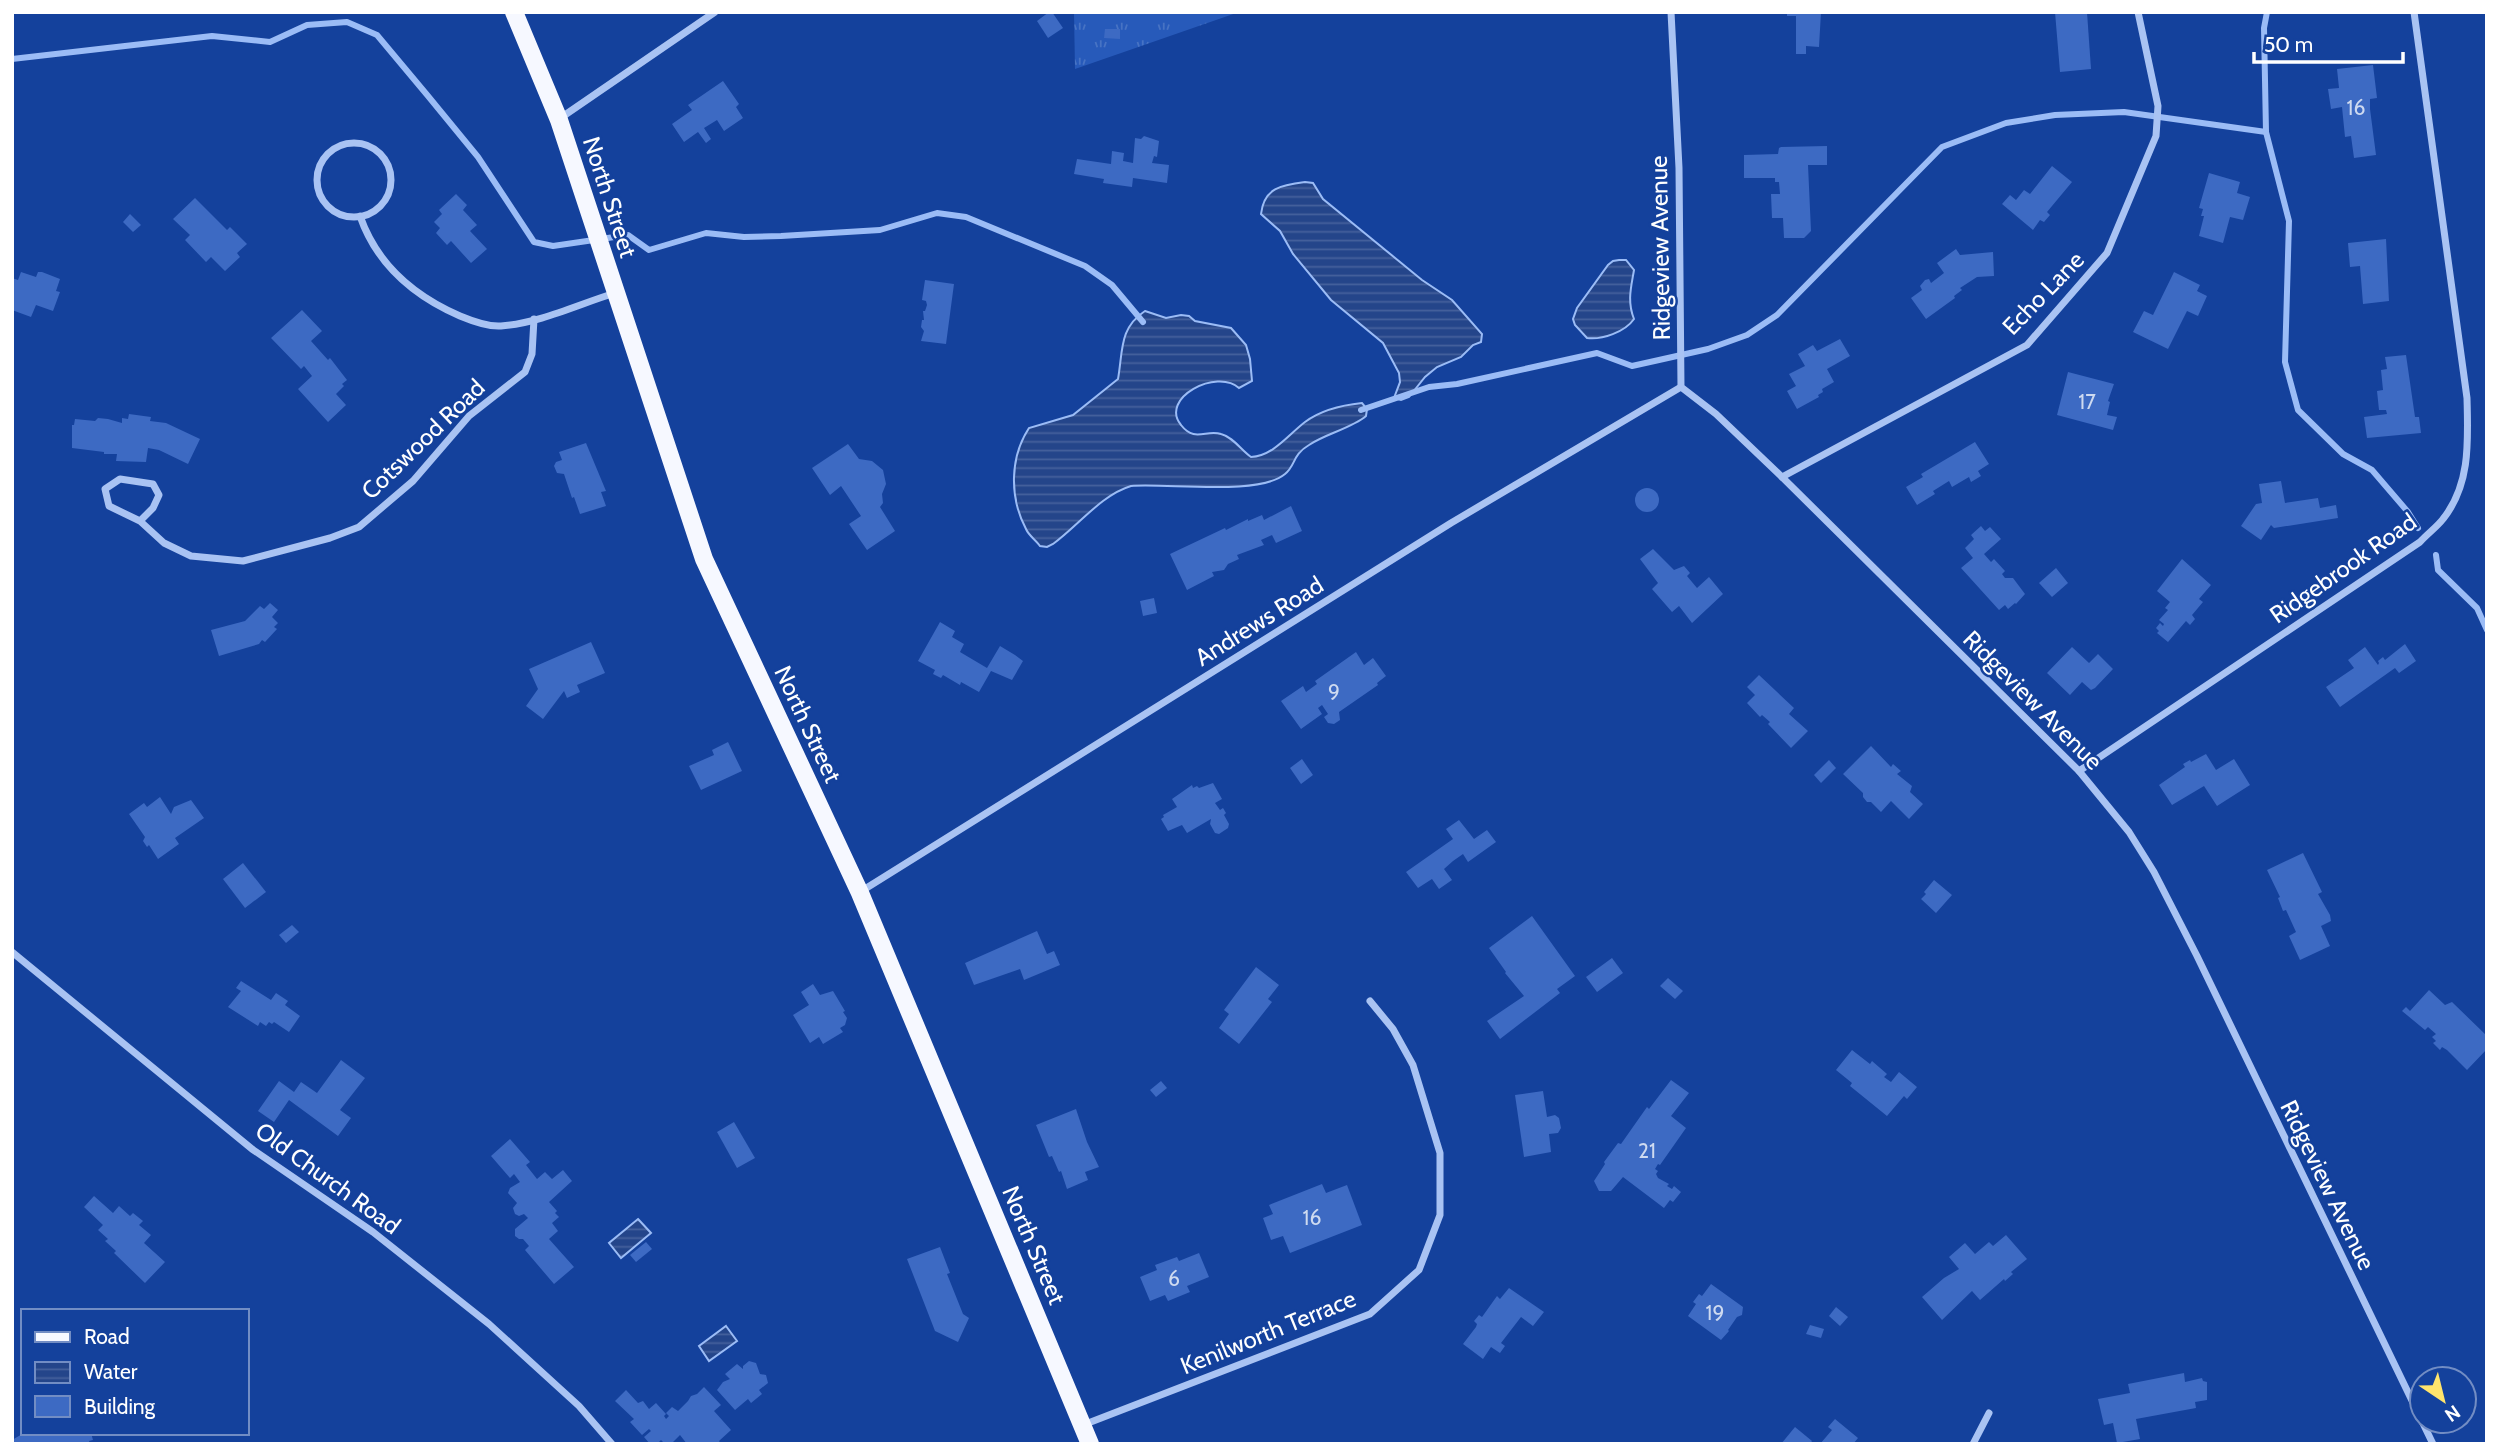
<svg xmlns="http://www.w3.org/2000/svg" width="2499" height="1456" viewBox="0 0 2499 1456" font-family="Cabin,sans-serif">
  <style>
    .park { fill: url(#park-tufts) }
    .water { fill: url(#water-rules); stroke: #9bbcf6; stroke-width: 2 }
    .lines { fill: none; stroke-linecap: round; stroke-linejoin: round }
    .stream { stroke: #9bbcf6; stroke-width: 6 }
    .building { fill: #3d6ac3 }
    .street { stroke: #a9c3f3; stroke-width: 7 }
    .primary { stroke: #f6f8ff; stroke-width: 18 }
    .labels { text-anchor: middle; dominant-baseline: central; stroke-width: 5; stroke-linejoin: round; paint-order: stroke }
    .number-label { font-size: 21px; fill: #cedaf0 }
    .street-label { font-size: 24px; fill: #fff; stroke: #14419c }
  </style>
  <defs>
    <pattern id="park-tufts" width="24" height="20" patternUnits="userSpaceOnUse" patternTransform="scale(1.75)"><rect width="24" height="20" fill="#275aba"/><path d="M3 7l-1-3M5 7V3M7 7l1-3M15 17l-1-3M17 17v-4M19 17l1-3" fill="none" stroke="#4773c4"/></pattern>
    <pattern id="water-rules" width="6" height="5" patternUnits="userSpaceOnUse" patternTransform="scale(1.75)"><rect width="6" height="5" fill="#24458a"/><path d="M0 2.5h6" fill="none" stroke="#45619c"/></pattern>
  </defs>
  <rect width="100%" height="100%" fill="#14419c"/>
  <path class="park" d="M1074,12H1239L1075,69Z"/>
  <g class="water">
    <path d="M1305,182L1313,183L1323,199L1422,280L1452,300L1482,334L1481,342L1473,345L1461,357L1437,367L1425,377L1409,397L1401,400L1394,398L1400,382L1399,373L1383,343L1331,300L1293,254L1280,231L1261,214C1264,188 1281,185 1305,182Z"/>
    <path d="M1619,260H1626L1634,270C1631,288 1627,301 1634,319C1625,332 1602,340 1587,338L1575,325L1573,319L1577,308L1608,265L1613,261Z"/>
    <path d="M1145,311L1166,318L1181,315L1189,316L1195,321L1231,328L1246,345L1250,359L1252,381L1239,388C1217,368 1159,398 1181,425C1195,443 1206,429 1221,434C1233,437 1241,450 1251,457C1273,456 1288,435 1305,422C1321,410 1343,405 1362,403L1367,409L1366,416C1352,428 1325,434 1309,445C1292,455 1296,465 1285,474C1259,496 1168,483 1131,486C1101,495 1078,526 1053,544L1047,547L1040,546C1036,540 1029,536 1026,529C1009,497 1010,457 1029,428L1073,415L1118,379C1123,351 1119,328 1145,311Z"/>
    <path d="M638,1219L651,1233L621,1258L609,1243Z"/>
    <path d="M726,1326L737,1341L709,1361L699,1346Z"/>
  </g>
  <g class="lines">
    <g class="stream">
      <path d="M2267,12L2264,28L2266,132L2289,221L2285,362L2298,410L2343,454L2372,470L2408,512L2418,528"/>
      <path d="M12,59L212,36L270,42L307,25L347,22L377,35L428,96L478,157L534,242L553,246L628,235L649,250L706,233L744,237L781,236L880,230L937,213L966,217L1085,266L1112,285L1143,322"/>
      <path d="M1361,410L1429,387L1457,384L1597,353L1632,366L1659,360L1708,349L1747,335L1777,315L1942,147L2006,123L2055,115L2124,112L2266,132"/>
      <path d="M2436,555L2438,570L2477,608L2487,630"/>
    </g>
  </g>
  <g class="building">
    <path d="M1049,12H1052L1063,28L1048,38L1037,21Z"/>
    <path d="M1787,12H1821L1819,47L1806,46V54H1796V16H1787Z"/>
    <path d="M2055,12H2087L2091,69L2060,72Z"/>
    <path d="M1105,29H1120V39L1104,38Z"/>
    <path d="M2373,65L2377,98L2370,99V109L2376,155L2354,158L2351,136L2345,137L2342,107L2331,109L2328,89L2339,88L2337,69Z"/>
    <path d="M723,81L739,104L736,107L743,118L724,131L717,120L704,128L711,139L706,143L698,132L684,142L672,124L692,110L688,105Z"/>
    <path d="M1144,136L1159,141L1157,157L1154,156L1152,163L1169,165L1167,183L1133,178L1132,187L1103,183L1104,179L1074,174L1077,159L1111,164L1112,151L1124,153L1123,161L1133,163L1135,138L1141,139Z"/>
    <path d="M1827,146V165H1808L1811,231L1804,238H1784L1783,218H1772L1771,194H1780L1779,182H1775V178H1744V155L1778,154L1779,148L1781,147Z"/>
    <path d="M2052,166L2072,182L2047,212L2050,215L2044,222L2040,220L2033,230L2002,204L2010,195L2016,200L2024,190L2030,194Z"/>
    <path d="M2209,173L2240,182L2237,193L2250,197L2243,220L2230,217L2223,243L2199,236L2204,216H2201L2203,209L2199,208Z"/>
    <path d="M456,194L467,205L463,210L477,225L470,231L487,249L471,263L451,241L447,245L436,233L440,228L434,222L442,214L439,210Z"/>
    <path d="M195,198L227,230L230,227L247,244L237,253L240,257L225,271L211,257L206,262L185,240L190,235L173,219Z"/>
    <path d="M130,214L141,225L133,232L123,222Z"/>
    <path d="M2386,239L2389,301L2363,304L2360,266L2350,267L2348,243Z"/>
    <path d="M1956,249L1960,255L1993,252L1994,276L1977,277L1960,288L1962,290L1954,296L1955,298L1926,319L1911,298L1922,290L1920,286L1925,280L1929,279L1931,283L1944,273L1937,263Z"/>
    <path d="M21,272L36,277L38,272H42L60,279L56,291L60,292L53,311L36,305L31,317L12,310V278L18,280Z"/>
    <path d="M2174,272L2200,285L2197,291L2207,296L2198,316L2187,311L2168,349L2133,332L2144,311L2153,315Z"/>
    <path d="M925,280L954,284L946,344L921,341L924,331L921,327L922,320H924L923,311H925L927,305L926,301L922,300Z"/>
    <path d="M302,310L322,331L311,341L328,360L330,358L347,380L342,384L344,386L336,394L346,405L328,422L298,389L312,376L304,366L301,369L271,338Z"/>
    <path d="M1840,339L1850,356L1827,369L1834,382L1822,389L1823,392L1818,395L1819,397L1797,409L1787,391L1796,386L1789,374L1805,366L1798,354L1813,345L1817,351Z"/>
    <path d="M2406,355L2415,417H2419L2421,433L2367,438L2364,417L2387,414L2386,410H2379L2377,391L2383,390L2381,370L2387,369L2385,357Z"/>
    <path d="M2068,372L2114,384L2109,398L2108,401L2110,402L2107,415L2117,417L2113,430L2057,415Z"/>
    <path d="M129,414L151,417L150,421L166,423L200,439L188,464L159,450L148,448L146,462L116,461L117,454H104V452L72,448V425H74L75,419L95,421L98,418L108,419L122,423V418L128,419Z"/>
    <path d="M1975,442L1989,464L1978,471L1981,476L1971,482L1969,477L1952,487L1949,481L1933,491L1935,494L1917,505L1906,487L1923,477L1921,474Z"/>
    <path d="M586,443L606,491L601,492L606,506L580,514L574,497L572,498L564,474L557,473L554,466L556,462L562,460L559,452Z"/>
    <path d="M848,444L859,459L872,461L883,470L886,484L882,494L883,503L880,507L895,531L867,550L849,524L861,516L841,486L830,495L812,468Z"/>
    <path d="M2281,481L2285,503L2318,498L2320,508L2336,505L2338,518L2274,528L2271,525L2261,540L2241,526L2256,504L2262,503L2259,484Z"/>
    <circle cx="1647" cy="500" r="12"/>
    <path d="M1291,506L1302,531L1276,543L1272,535L1261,540L1264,545L1237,555L1239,559L1228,564L1224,570L1212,572L1214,576L1187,590L1170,554L1225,528L1226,530L1248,519V521L1262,515L1264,520Z"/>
    <path d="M1981,526L1985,531L1990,527L2001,539L1984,554L1991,562L1994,559L2005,571L2002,574L2005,578H2013L2025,594L2016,604L2015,603L2008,609L2005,605L1999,610L1961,568L1973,558L1965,548L1974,539L1971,535Z"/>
    <path d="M1653,549L1674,570L1684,566L1690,573L1687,576L1697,588L1709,577L1723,594L1692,623L1679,606L1672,612L1652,589L1658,583L1640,559Z"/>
    <path d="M2182,559L2211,585L2199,599L2203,602L2192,615L2195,619L2190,625L2186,621L2168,642L2157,633L2159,631L2156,628L2160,623L2163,626L2164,624L2159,620L2168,610L2165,608L2170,602L2157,591Z"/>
    <path d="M2056,568L2068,583L2052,597L2039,583Z"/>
    <path d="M1154,598L1157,613L1143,616L1140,601Z"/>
    <path d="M270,603L278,610L272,617L278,623L274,627L277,629L265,642L262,640L259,644L219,656L211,630L245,621L260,606L264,609Z"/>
    <path d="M940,622L955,631L952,637L964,644L960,652L987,668L1000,646L1015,655L1023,661L1012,680L991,671L979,692L961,682L960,685L943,675L941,678L933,674L935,670L918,661Z"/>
    <path d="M591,642L605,673L577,685L580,692L567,698L564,691L543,719L526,706L538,689L529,669Z"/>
    <path d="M2405,644L2416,661L2399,673L2395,668L2340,707L2326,687L2354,668L2348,660L2365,647L2378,665L2379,663L2378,661L2383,657L2385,660Z"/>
    <path d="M2072,647L2089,663L2098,654L2113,669L2095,688L2091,690L2082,682L2070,695L2047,673Z"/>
    <path d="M1356,652L1364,665L1373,658L1386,676L1377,683L1378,685L1339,712L1340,720L1334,724L1328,723L1324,717L1328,714L1322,705L1318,708L1322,714L1301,729L1281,701L1303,686L1306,692L1317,684L1315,681Z"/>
    <path d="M1759,675L1794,708L1789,714L1808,731L1791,748L1768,724L1770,722L1762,715L1760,717L1747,703L1755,695L1747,687Z"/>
    <path d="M728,742L742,771L701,790L689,766L714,755L712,750Z"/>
    <path d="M1871,746L1891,767L1893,764L1901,771L1897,774L1912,786L1910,792L1923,804L1909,819L1891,801L1881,812L1871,802H1867L1863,797V793L1843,774Z"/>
    <path d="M2206,754L2216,770L2234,759L2250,785L2217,806L2204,786L2172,805L2159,785L2185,767L2183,764L2190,760L2191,762Z"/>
    <path d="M1302,759L1313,775L1301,784L1290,768Z"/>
    <path d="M1829,760L1836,768L1821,783L1814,775Z"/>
    <path d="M1213,783L1222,799L1215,803L1220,810L1223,808L1226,813L1224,815L1229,824L1228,828L1219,834L1215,833L1210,824L1211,819L1187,833L1182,825L1168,831L1161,819L1164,817L1163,815L1177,807L1172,799L1192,785L1193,788L1197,786L1199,788Z"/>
    <path d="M160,797L171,814L174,807L191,800L204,818L175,838L179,844L158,859L149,845L147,847L143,841L145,837L129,814L144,803L147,807Z"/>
    <path d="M1459,820L1474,839L1487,830L1496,842L1468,862L1463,854L1453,861L1444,869L1452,880L1439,889L1432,879L1418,888L1406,872L1453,839L1446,829Z"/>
    <path d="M2303,853L2322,892L2318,894L2330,915L2331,921L2321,926L2330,946L2300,960L2289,936L2296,932L2286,910L2283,911L2278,898L2280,897L2267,870Z"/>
    <path d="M243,863L266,892L245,908L223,879Z"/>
    <path d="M1934,880L1952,895L1936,913L1921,899L1926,894L1924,892Z"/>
    <path d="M1532,916L1575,976L1557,989L1560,993L1500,1039L1487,1021L1524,996L1505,973L1506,972L1489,948Z"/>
    <path d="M292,925L299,932L286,943L279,935Z"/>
    <path d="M1037,931L1047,954L1054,951L1060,965L1024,980L1020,969L974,985L965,963Z"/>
    <path d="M1612,958L1623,973L1597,992L1586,977Z"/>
    <path d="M1256,967L1279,985L1268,999L1272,1002L1239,1044L1219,1028L1229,1014L1224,1010Z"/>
    <path d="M1668,978L1683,991L1675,999L1660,986Z"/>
    <path d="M241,981L271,1000L276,993L288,1001L285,1005L300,1016L289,1032L274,1022L272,1024L269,1022L266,1026L260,1022L258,1026L228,1007L241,991L236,988Z"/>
    <path d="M813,984L820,995L833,991L845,1011L843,1012L847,1018L845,1025L840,1028L843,1032L823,1044L819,1037L810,1043L793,1015L809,1005L801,992Z"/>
    <path d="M2429,990L2445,1005L2452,1002L2487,1036V1049L2467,1070L2447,1050L2442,1047L2440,1050L2433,1043L2436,1041L2432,1037L2436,1034L2428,1027L2425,1030L2402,1011L2406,1007L2410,1011Z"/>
    <path d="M1852,1050L1870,1064L1872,1061L1887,1074L1884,1077L1891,1082L1899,1072L1917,1087L1907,1099L1904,1096L1887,1116L1850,1086L1852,1083L1836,1070Z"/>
    <path d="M341,1060L365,1078L340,1110L351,1118L338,1136L289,1100L274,1122L258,1111L279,1081L294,1092L301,1082L317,1093Z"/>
    <path d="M1671,1080L1689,1093L1671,1116L1686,1128L1660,1165L1658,1164L1655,1169L1658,1171L1656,1174L1658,1178L1669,1184L1667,1186L1672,1189L1674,1186L1681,1192L1673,1202L1670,1200L1664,1208L1623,1177L1611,1191H1599L1594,1181L1605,1164L1604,1162L1618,1143L1621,1144L1647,1107L1649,1109Z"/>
    <path d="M1161,1081L1167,1088L1156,1097L1150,1090Z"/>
    <path d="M1543,1091L1547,1117L1555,1115L1559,1118L1561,1128L1558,1133L1549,1134L1551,1152L1524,1157L1515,1095Z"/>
    <path d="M1076,1109L1087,1142L1099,1167L1085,1172L1088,1180L1067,1189L1061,1171L1059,1172L1052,1156L1049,1157L1036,1125Z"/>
    <path d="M734,1122L755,1158L737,1168L717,1132Z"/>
    <path d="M510,1139L530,1162L526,1165L537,1179L545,1172L552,1179L563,1170L572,1181L549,1202L557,1211L555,1213L559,1217L552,1223L558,1231L549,1239L574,1267L554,1284L525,1250L529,1246L523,1239H519L515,1236V1229L528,1218L524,1214L519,1216L515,1214L513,1208L517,1203L508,1193L510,1188L520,1182L514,1174L510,1178L491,1156Z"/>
    <path d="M1322,1184L1326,1193L1347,1185L1362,1225L1290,1253L1283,1236L1271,1240L1263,1218L1273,1214L1269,1205Z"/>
    <path d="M94,1196L113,1213L119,1206L130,1216L133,1213L143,1221L139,1225L151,1235L144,1243L165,1262L145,1283L114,1253L116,1251L105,1241L108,1239L98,1230L103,1225L84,1207Z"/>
    <path d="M2006,1235L2027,1259L2011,1272L2013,1274L2005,1281L2004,1279L1980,1300L1972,1291L1942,1320L1922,1297L1944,1278L1959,1269L1949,1257L1965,1243L1975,1254L1989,1242L1993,1246Z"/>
    <path d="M646,1242L652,1249L636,1262L630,1255Z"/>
    <path d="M940,1247L950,1273L947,1274L963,1314L969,1318L958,1342L935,1331L907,1259Z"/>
    <path d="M1199,1253L1209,1277L1187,1286L1190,1292L1168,1301L1165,1295L1150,1301L1140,1277L1157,1270L1155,1265L1177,1257L1179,1261Z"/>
    <path d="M1711,1284L1743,1307L1742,1315L1737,1317L1728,1330L1729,1331L1721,1340L1688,1316L1696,1304L1693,1302L1699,1294L1702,1296Z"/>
    <path d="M1509,1288L1544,1312L1533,1326L1521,1317L1501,1343L1505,1346L1500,1353L1491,1347L1483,1359L1463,1344L1476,1327L1477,1324L1474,1321L1479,1315L1482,1317L1497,1296L1500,1299Z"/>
    <path d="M1836,1307L1848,1317L1840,1326L1829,1316Z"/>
    <path d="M1810,1325L1824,1329L1821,1338L1806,1334Z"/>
    <path d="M749,1361L756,1363L760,1374L766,1375L768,1383L759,1390L762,1394L751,1403L748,1399L735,1410L717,1390L723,1382L730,1379L725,1374L737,1364L743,1369V1366Z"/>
    <path d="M2184,1373L2185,1382L2202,1378L2203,1381L2207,1382V1400L2195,1402L2196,1408L2136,1419L2140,1439L2117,1443L2113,1423L2104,1425L2098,1399L2130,1393L2128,1384Z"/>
    <path d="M704,1387L721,1405L714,1411L731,1430L719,1441L721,1444H687L680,1435L671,1444H665L661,1440L657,1444H650L644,1437L651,1431L649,1429L642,1435L630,1422L634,1419L615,1401L626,1390L638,1403L643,1401L649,1409L656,1403L666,1414L664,1416L666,1419L669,1416L666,1413L672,1407L678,1411L688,1401L691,1396L697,1394Z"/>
    <path d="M1835,1419L1858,1438L1853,1444H1820L1832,1430L1828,1427Z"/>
    <path d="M1795,1427L1812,1441L1810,1444H1781Z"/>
    <path d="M24,1433H91L93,1440L89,1441L90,1444H12V1440Z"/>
  </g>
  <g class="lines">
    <g class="street">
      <path d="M1671,12L1679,168L1681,387L1716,414L1782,477L2079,771L2129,832L2154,872L2197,956L2433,1444"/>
      <path d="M559,119L715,12"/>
      <circle cx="354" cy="180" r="37"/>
      <path d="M360,216C377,265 414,296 460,316C472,321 488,327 501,326C540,323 579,304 615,293"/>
      <path d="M1782,477L2027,345L2107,253L2156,136L2158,106L2138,12"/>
      <path d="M140,521L153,508L159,495L153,484L120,479L105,489L109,506L140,521L164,543L191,556L243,561L330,538L359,527L413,481L469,416L525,372L532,354L534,319"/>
      <path d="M2079,771L2420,542C2427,534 2437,527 2443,519C2471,484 2468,440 2467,398L2414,12"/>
      <path d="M860,892L1451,523L1681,387"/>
      <path d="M12,952L252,1149L373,1232L489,1324L579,1406L612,1444"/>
      <path d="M1083,1425L1370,1314L1419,1270L1440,1215V1153L1413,1065L1393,1029L1370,1001"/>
      <path d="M1973,1444L1989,1413"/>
    </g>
    <path class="primary" d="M514,12L559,120L704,559L860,893L1090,1444"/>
  </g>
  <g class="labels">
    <g class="number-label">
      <text x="2356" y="107">16</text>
      <text x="2087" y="401">17</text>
      <text x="1334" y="691">9</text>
      <text x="1647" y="1150">21</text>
      <text x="1312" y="1217">16</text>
      <text x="1174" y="1278">6</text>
      <text x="1715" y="1312">19</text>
    </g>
    <g class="street-label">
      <text transform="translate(610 197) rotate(72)">North Street</text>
      <text transform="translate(1660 248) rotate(-91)">Ridgeview Avenue</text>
      <text transform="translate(2043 293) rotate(-46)">Echo Lane</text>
      <text transform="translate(423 439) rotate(-44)">Cotswood Road</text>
      <text transform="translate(2343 568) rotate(-35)">Ridgebrook Road</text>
      <text transform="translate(1259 621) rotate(-32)">Andrews Road</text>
      <text transform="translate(2033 700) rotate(45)">Ridgeview Avenue</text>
      <text transform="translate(808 724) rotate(65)">North Street</text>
      <text transform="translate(328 1178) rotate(36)">Old Church Road</text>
      <text transform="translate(2328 1185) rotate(64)">Ridgeview Avenue</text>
      <text transform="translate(1034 1245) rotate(67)">North Street</text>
      <text transform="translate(1268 1332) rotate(-22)">Kenilworth Terrace</text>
    </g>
  </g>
  <rect width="2499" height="1456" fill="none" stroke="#ffffff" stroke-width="28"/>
  <rect x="21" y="1309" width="228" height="126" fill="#14419c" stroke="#728dc4" stroke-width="2"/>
  <rect x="35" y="1332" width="35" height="10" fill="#f6f8ff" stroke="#728dc4" stroke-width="2"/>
  <text x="84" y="1344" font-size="21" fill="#ffffff">Road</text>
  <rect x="35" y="1362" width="35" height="21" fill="url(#water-rules)" stroke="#728dc4" stroke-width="2"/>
  <text x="84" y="1379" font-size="21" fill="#ffffff">Water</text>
  <rect x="35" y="1396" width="35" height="21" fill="#3d6ac3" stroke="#728dc4" stroke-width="2"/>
  <text x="84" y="1414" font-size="21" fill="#ffffff">Building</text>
  <g transform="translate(2443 1400) rotate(145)"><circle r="33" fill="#14419c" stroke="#728dc4" stroke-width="2"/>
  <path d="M0-5L12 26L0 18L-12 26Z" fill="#ffe46c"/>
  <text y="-10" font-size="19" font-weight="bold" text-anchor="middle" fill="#ffffff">N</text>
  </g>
  <path d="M2254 52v10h149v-10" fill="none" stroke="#ffffff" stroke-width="3.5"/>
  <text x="2264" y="52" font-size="21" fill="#ffffff" stroke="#14419c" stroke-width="5" paint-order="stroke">50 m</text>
</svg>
